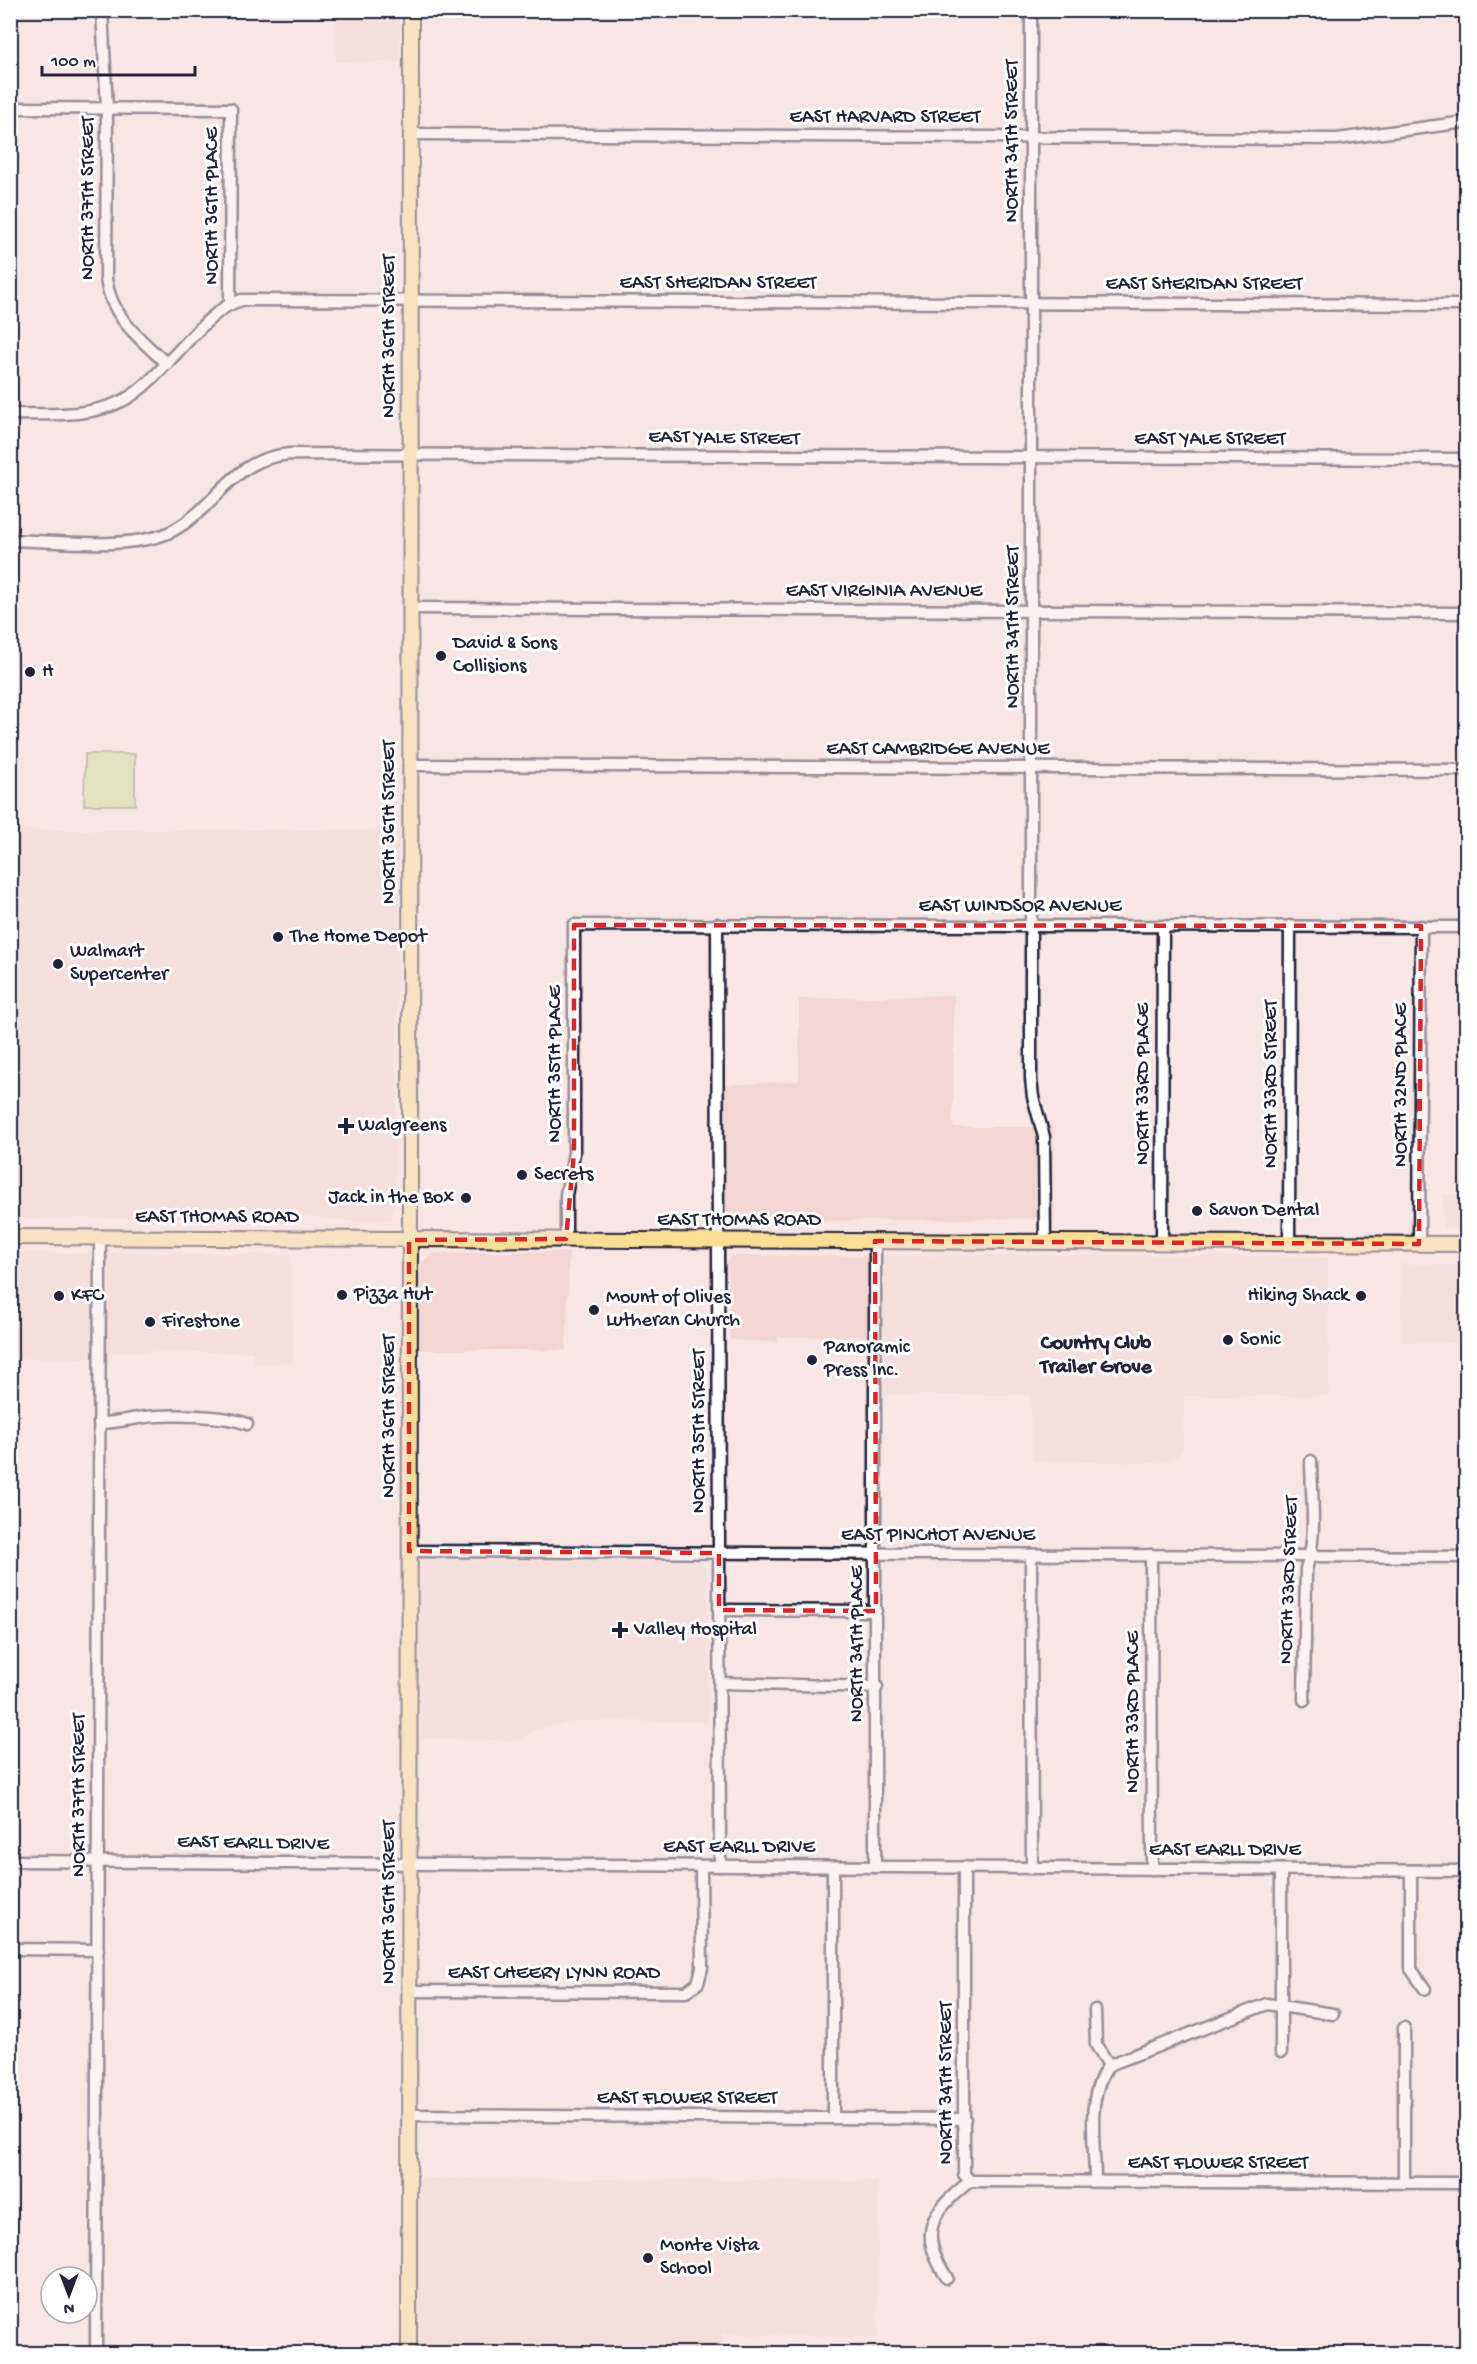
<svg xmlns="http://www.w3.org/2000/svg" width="1477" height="2364" viewBox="0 0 1477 2364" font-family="'Gochi Hand',sans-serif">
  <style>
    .built { fill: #f3d5d3 }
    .green { fill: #c7de94; stroke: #748068; stroke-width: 1.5 }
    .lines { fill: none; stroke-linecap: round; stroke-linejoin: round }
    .minor-casing { stroke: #22223b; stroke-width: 15 }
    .major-casing { stroke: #22223b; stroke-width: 18 }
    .minor { stroke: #fff; stroke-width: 10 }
    .major { stroke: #fbde96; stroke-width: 14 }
    .marked { fill: none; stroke: #d62828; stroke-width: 4.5; stroke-dasharray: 12 8; stroke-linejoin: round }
    .poi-dot { fill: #22223b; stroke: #fff; stroke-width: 2 }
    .labels { text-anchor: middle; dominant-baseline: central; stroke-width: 6; stroke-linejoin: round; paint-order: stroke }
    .street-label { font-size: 20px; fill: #22223b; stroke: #fff }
    .poi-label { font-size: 20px; fill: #22223b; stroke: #fff; text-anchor: start }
    .neighbourhood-label { font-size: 21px; font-weight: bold; fill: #22223b; stroke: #fff }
  </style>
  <rect width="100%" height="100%" fill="#f8e6e5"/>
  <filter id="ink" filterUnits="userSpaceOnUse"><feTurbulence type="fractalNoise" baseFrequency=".0167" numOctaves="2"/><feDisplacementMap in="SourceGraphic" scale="12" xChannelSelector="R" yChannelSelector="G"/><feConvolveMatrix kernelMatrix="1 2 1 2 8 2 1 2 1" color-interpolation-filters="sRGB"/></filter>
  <g filter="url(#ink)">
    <g class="built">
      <path d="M335,11H400V62H336Z"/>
      <path d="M11,830H399L395,1206L391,1219L358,1222L305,1216L11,1219Z"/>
      <path d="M954,995L953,1127H1053L1054,1218L726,1222L724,1085L799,1081V999Z"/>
      <rect x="1443" y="1195" width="23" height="33"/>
      <path d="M508,1252H569L566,1350H418L419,1271L423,1261L433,1254Z"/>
      <path d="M10,1253L291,1254L293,1363H253V1352H107L91,1358L11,1359Z"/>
      <path d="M1096,1255L1328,1257L1329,1396H1184L1183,1446L1178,1456L1162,1463L1033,1461L1030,1395H885V1336L778,1337V1342L730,1340L727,1262L731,1256Z"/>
      <path d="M1401,1264L1466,1265V1343L1401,1342Z"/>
      <path d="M425,1560L698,1562L703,1564L707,1574L708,1722L577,1721L538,1729L517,1740L421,1739L419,1569Z"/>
      <path d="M417,2178L878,2181V2338L722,2334L721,2354L418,2353Z"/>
    </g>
    <path class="green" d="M85,754H135V805H84Z"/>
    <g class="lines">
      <g class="minor-casing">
        <g id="minor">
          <path d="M102,10L107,109L106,279C111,317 139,338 167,364"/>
          <path d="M1031,10V1079L1033,1097L1044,1137L1045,1242"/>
          <path d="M10,108L231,109L230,302"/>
          <path d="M410,134L1337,139L1466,122"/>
          <path d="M10,414C48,414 89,418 124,400C163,380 204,308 242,300L1466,305"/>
          <path d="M10,540C54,541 137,551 174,530C219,505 232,458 290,454L1466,459"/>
          <path d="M409,608L1466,613"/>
          <path d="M409,765L1466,770"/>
          <path d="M717,924L720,1866"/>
          <path d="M566,1239V1195L574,1153V925L1466,927"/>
          <path d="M875,1241V1867"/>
          <path d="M1162,1242L1163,926"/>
          <path d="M1289,1243L1290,926"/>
          <path d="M1419,1244L1421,926"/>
          <path d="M99,1423C115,1423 129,1419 145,1417C168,1414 226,1415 247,1424"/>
          <path d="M409,1551L1466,1557"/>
          <path d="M1031,1555L1032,1868"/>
          <path d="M1151,1555L1152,1869"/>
          <path d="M719,1610L876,1611"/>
          <path d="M720,1683L877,1687"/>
          <path d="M1304,1700L1306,1569C1318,1536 1311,1496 1311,1461"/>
          <path d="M10,1861L1466,1871"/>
          <path d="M833,1867V2118"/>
          <path d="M964,1867V2174L970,2181"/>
          <path d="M1281,1870V2052"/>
          <path d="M1411,1871V1969L1425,1989"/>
          <path d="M10,1949L98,1950"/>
          <path d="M409,1991L686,1992L698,1983L702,1968L701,1866"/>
          <path d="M1095,2010L1096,2045L1109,2065"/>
          <path d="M1404,2028V2183"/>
          <path d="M409,2115L965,2119"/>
          <path d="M970,2181L1466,2183"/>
          <path d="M1095,2181C1095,2143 1085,2096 1109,2065L1267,2004L1333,2014"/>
          <path d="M947,2278C917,2231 931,2213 970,2181"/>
          <path d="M96,2354L100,1237"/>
        </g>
      </g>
      <g class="major-casing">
        <g id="major">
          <path d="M10,1237L1466,1244"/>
          <path d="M409,2354L411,10"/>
        </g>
      </g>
      <use href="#minor" class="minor"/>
      <use href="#major" class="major"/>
    </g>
  </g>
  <path d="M0 0H1477V2364H0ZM574,925L1421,926L1419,1244L875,1241L876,1611L719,1610V1553L409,1551V1240L566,1239L574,1153Z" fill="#f8e6e5" fill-opacity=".55" fill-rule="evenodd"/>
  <path class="marked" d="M574,925L1421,926L1419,1244L875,1241L876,1611L719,1610V1553L409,1551V1240L566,1239L574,1153Z"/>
  <g class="poi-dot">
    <circle cx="441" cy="656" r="6"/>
    <circle cx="30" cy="672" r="6"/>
    <circle cx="278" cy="937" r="6"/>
    <circle cx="58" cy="964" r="6"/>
    <path d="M343 1117h6v6h6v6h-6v6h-6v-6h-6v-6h6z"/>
    <circle cx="522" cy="1175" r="6"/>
    <circle cx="466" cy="1198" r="6"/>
    <circle cx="1197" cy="1211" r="6"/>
    <circle cx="342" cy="1295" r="6"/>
    <circle cx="59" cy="1296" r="6"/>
    <circle cx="1361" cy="1296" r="6"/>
    <circle cx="594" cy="1310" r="6"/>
    <circle cx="150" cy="1322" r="6"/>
    <circle cx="1228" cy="1340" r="6"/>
    <circle cx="812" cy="1360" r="6"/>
    <path d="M617 1621h6v6h6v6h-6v6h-6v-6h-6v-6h6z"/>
    <circle cx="648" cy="2258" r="6"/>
  </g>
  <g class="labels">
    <g class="street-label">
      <text x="885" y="118">EAST HARVARD STREET</text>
      <text transform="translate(1013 141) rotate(-90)">NORTH 34TH STREET</text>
      <text transform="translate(89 198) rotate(-90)">NORTH 37TH STREET</text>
      <text transform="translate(213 206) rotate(-90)">NORTH 36TH PLACE</text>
      <text x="718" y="284">EAST SHERIDAN STREET</text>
      <text x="1204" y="285">EAST SHERIDAN STREET</text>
      <text transform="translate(390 336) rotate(-90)">NORTH 36TH STREET</text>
      <text transform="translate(724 439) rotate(1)">EAST YALE STREET</text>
      <text x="1210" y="440">EAST YALE STREET</text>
      <text x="884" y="592">EAST VIRGINIA AVENUE</text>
      <text transform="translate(1014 627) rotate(-90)">NORTH 34TH STREET</text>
      <text x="938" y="750">EAST CAMBRIDGE AVENUE</text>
      <text transform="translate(390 822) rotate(-90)">NORTH 36TH STREET</text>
      <text x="1020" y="907">EAST WINDSOR AVENUE</text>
      <text transform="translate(556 1064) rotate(-90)">NORTH 35TH PLACE</text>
      <text transform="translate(1144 1084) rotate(-90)">NORTH 33RD PLACE</text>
      <text transform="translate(1272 1084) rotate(-90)">NORTH 33RD STREET</text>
      <text transform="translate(1402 1085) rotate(-90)">NORTH 32ND PLACE</text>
      <text x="217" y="1218">EAST THOMAS ROAD</text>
      <text x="739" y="1221">EAST THOMAS ROAD</text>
      <text transform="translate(390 1416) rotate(-90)">NORTH 36TH STREET</text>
      <text transform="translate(700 1431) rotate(-90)">NORTH 35TH STREET</text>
      <text x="938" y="1536">EAST PINCHOT AVENUE</text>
      <text transform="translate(1290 1580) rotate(-88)">NORTH 33RD STREET</text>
      <text transform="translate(858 1644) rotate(-90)">NORTH 34TH PLACE</text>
      <text transform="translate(1134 1712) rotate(-90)">NORTH 33RD PLACE</text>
      <text transform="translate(80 1795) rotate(-90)">NORTH 37TH STREET</text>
      <text transform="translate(253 1844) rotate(1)">EAST EARLL DRIVE</text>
      <text x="739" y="1848">EAST EARLL DRIVE</text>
      <text x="1225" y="1851">EAST EARLL DRIVE</text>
      <text transform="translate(390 1902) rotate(-90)">NORTH 36TH STREET</text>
      <text x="554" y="1974">EAST CHEERY LYNN ROAD</text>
      <text transform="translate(947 2083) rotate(-90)">NORTH 34TH STREET</text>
      <text x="687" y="2099">EAST FLOWER STREET</text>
      <text x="1218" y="2164">EAST FLOWER STREET</text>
    </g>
    <g class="poi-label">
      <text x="453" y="644">David &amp; Sons<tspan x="453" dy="23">Collisions</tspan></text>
      <text x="42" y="672">H</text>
      <text x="290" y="937">The Home Depot</text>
      <text x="70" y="952">Walmart<tspan x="70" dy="23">Supercenter</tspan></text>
      <text x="358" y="1126">Walgreens</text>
      <text x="534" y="1175">Secrets</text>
      <text x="454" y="1198" text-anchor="end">Jack in the Box</text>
      <text x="1209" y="1211">Savon Dental</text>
      <text x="354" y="1295">Pizza Hut</text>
      <text x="71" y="1296">KFC</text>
      <text x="1349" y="1296" text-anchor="end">Hiking Shack</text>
      <text x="606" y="1298">Mount of Olives<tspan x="606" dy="23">Lutheran Church</tspan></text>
      <text x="162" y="1322">Firestone</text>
      <text x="1240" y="1340">Sonic</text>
      <text x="824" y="1348">Panoramic<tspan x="824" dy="23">Press Inc.</tspan></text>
      <text x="634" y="1630">Valley Hospital</text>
      <text x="660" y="2246">Monte Vista<tspan x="660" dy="23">School</tspan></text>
    </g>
    <g class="neighbourhood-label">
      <text x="1096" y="1344">Country Club<tspan x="1096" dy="24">Trailer Grove</tspan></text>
    </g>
  </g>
  <rect width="1477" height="2364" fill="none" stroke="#fff" stroke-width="36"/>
  <rect x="18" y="18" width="1441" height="2328" fill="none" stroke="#22223b" stroke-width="2" filter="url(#ink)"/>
  <g transform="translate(69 2295) rotate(180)"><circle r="28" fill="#ffffff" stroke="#a7a7b1" stroke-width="1.5"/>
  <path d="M0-4.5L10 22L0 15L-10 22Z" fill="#22223b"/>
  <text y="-9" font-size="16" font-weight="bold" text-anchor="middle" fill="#22223b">N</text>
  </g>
  <path d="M42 66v9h153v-9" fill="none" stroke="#22223b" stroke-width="3"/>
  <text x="51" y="66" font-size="18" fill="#22223b" stroke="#ffffff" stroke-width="4.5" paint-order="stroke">100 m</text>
</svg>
